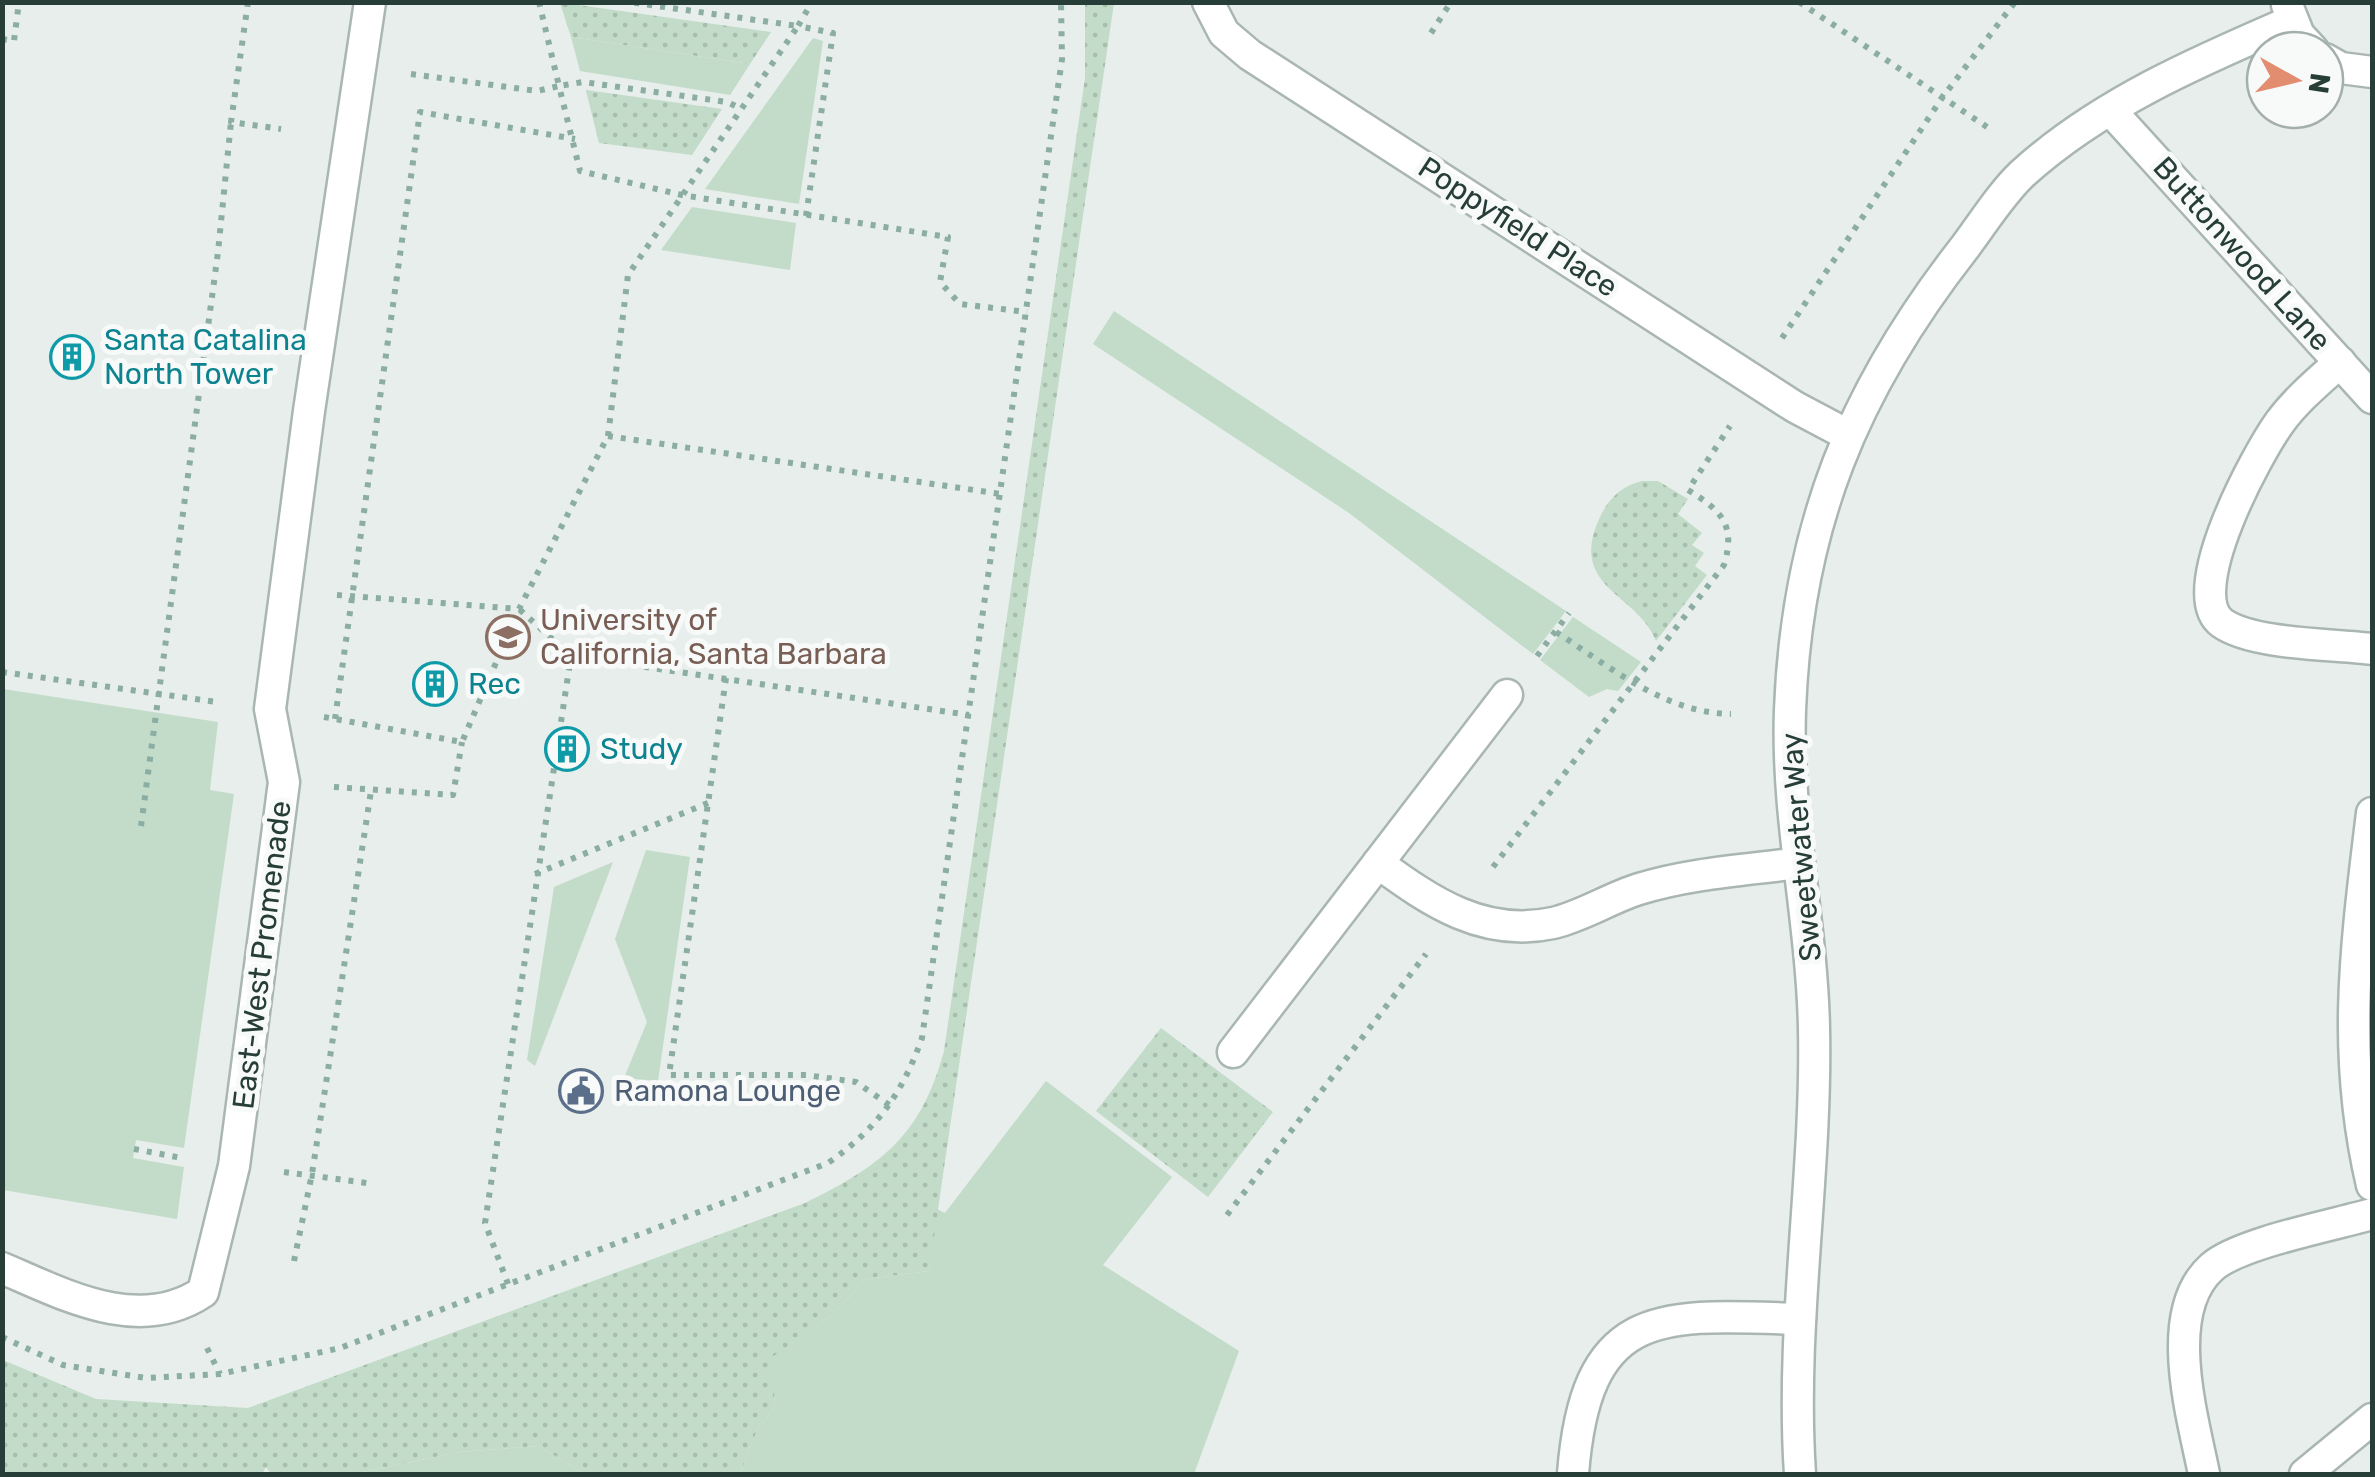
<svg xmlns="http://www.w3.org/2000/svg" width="2375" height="1477" viewBox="0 0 2375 1477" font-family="Rubik,sans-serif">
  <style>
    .grass { fill: #c2dcc9 }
    .park { fill: url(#park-dots) }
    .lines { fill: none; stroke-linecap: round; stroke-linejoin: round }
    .minor-casing { stroke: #aab6b2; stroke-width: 35 }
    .path { stroke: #8bada2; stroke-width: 6; stroke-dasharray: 5 8; stroke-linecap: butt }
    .minor { stroke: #fff; stroke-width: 30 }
    .labels { text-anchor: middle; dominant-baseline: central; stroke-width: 10; stroke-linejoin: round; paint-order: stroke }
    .street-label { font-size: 30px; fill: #273e38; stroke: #f7faf9 }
    .culture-label { font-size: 30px; fill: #0d838f; stroke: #f7faf9; text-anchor: start }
    .education-label { font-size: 30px; fill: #785e54; stroke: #f7faf9; text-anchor: start }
    .service-label { font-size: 30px; fill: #4e5e75; stroke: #f7faf9; text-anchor: start }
  </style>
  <defs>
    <pattern id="park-dots" width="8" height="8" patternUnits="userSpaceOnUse" patternTransform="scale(2.5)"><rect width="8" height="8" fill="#c2dcc9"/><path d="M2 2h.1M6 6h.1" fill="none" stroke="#a7bead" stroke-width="1.8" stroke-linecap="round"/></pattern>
  </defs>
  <rect width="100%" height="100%" fill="#e7eeeb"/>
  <g class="grass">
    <path d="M571,37L750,64L730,95L580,71Z"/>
    <path d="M813,38L823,41L799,204L705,189Z"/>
    <path d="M692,207L796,223L790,270L661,250Z"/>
    <path d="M1114,311L1566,611L1533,654L1349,513L1093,344Z"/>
    <path d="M1573,617L1641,662L1618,691L1607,689L1589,697L1540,660Z"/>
    <path d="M3,689L218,722L210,790L234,794L184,1148L136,1140L133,1158L184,1167L177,1219L3,1190Z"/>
    <path d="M646,850L690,857L658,1081L624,1078L647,1022L615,939Z"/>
    <path d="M613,862L535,1066L527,1060L554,887Z"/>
    <path d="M1046,1081L1172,1177L1103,1265L1239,1351L1194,1474H740L757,1430L775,1407L771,1357L829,1318L866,1279L929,1271L937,1209L945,1213Z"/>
    <path d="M539,1446L584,1474H354L459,1452Z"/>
  </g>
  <g class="park">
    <path d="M560,3H564L771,32L750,64L571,37Z"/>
    <path d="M1085,3H1114L929,1271L866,1279L829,1318L772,1357L775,1407L757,1430L740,1474H584L539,1446L459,1452L354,1474H271L266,1467L262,1474H3V1360L96,1399L248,1408L805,1203C881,1166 921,1136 944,1051L1085,78Z"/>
    <path d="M586,91V90L722,109L692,155L599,143Z"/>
    <path d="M1642,481H1658L1688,499L1678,514L1702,533L1692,545L1704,553L1695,566L1707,575L1656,641C1638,593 1565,588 1601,515C1610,497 1622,486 1642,481Z"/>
    <path d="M1161,1028L1273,1112L1208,1197L1096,1111Z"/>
  </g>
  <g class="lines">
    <g class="minor-casing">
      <g id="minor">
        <path d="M1208,2L1224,33L1250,55L1795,407L1846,434"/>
        <path d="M2287,5L2299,35L2313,50"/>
        <path d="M2325,59L2341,68L2372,72"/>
        <path d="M2111,111L2372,398"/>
        <path d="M2340,362C2319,381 2297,399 2280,422C2257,454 2181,593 2222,623C2253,645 2334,644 2372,649"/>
        <path d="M2372,813C2356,946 2341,1052 2372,1185"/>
        <path d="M1378,863C1431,902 1484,938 1553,923C1583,916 1610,898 1639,889C1691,873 1746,870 1799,863"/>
        <path d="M1233,1052L1507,695"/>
        <path d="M2,1268C65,1295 139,1335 203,1292L234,1166L284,782L270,709L309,411L370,2"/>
        <path d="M1573,1474C1586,1306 1659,1314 1800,1319"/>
        <path d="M1800,1474C1790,1326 1817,1177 1814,1029C1812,922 1786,817 1790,710C1797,526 1853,390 1965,247C1983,223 2001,194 2022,174C2099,104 2199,61 2292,21"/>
        <path d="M2204,1474C2193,1418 2161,1312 2212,1267C2239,1243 2334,1225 2372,1214"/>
        <path d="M2305,1474L2372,1419"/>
      </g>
    </g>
    <g class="path">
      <path d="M248,2L231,122L281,129"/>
      <path d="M539,2L559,86L583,82L727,102L742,109"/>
      <path d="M1384,2L1385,4"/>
      <path d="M1799,2L1987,127"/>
      <path d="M1431,33L1451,2"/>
      <path d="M2,39L14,41L19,2"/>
      <path d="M411,74L537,91L559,86L580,171L682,195L948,237L940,282L960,304L1027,312"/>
      <path d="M806,216L833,33L798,26L812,2"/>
      <path d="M1782,338L1942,98L2015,2"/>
      <path d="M608,436L628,275L798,26L629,2"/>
      <path d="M337,595L519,609L608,436L1001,494"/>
      <path d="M1556,632C1609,666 1664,713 1731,714"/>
      <path d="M1537,656L1569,613"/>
      <path d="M2,672L217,702"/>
      <path d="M726,678L669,1075H806L856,1082L892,1107"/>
      <path d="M324,717L462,742L519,609L571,656L969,715"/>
      <path d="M335,719L420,112L575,139"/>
      <path d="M334,787L453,795L462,742"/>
      <path d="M141,826L218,252L231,122"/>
      <path d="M1493,867L1724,565C1736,525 1722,511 1688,490L1730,426"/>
      <path d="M535,874L708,803"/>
      <path d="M134,1149L182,1158"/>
      <path d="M284,1172L367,1183"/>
      <path d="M1227,1215L1426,954"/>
      <path d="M294,1261L312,1174L371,791"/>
      <path d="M508,1284L485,1223L571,656"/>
      <path d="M2,1337L63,1365L146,1378L220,1374L340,1348L828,1163C877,1129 902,1094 922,1038L1062,59L1061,2"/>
      <path d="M207,1348L220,1374"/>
    </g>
    <use href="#minor" class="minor"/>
  </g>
  <defs>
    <g id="building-ring" transform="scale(2.25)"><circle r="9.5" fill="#f7faf9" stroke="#0f9aa8" stroke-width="1.5"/><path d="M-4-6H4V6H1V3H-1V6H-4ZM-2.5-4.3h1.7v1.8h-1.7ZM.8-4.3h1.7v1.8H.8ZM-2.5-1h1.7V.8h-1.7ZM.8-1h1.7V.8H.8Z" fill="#0f9aa8"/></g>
    <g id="university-ring" transform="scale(2.25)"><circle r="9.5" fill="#f7faf9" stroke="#8d6e63" stroke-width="1.5"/><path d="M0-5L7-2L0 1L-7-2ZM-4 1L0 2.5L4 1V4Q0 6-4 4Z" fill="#8d6e63"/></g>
    <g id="civic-ring" transform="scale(2.25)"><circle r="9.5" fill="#f7faf9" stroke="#5c6f8a" stroke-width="1.5"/><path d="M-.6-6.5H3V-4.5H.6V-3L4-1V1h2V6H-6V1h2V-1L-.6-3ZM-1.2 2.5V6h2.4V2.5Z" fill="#5c6f8a"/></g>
  </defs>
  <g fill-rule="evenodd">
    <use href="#building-ring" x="72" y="357"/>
    <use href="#university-ring" x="508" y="637"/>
    <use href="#building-ring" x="435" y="684"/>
    <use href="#building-ring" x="567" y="749"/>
    <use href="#civic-ring" x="581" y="1091"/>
  </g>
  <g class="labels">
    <g class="street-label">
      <text transform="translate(1518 227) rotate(33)">Poppyfield Place</text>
      <text transform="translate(2242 254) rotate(48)">Buttonwood Lane</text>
      <text transform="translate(1801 847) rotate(-95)">Sweetwater Way</text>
      <text transform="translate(262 955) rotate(-83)">East-West Promenade</text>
    </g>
    <g class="culture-label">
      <text x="104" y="340">Santa Catalina<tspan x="104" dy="34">North Tower</tspan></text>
      <text x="468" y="684">Rec</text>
      <text x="600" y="749">Study</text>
    </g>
    <g class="education-label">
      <text x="540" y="620">University of<tspan x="540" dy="34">California, Santa Barbara</tspan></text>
    </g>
    <g class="service-label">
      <text x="614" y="1091">Ramona Lounge</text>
    </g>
  </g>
  <rect width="2375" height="1477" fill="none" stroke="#273e38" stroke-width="10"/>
  <g transform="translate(2295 80) rotate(98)"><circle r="48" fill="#f7faf9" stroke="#a4afac" stroke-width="2.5"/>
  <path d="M0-8L18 38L0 25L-18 38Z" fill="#e28c70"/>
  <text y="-15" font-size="28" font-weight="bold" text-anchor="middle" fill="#273e38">N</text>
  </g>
</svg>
